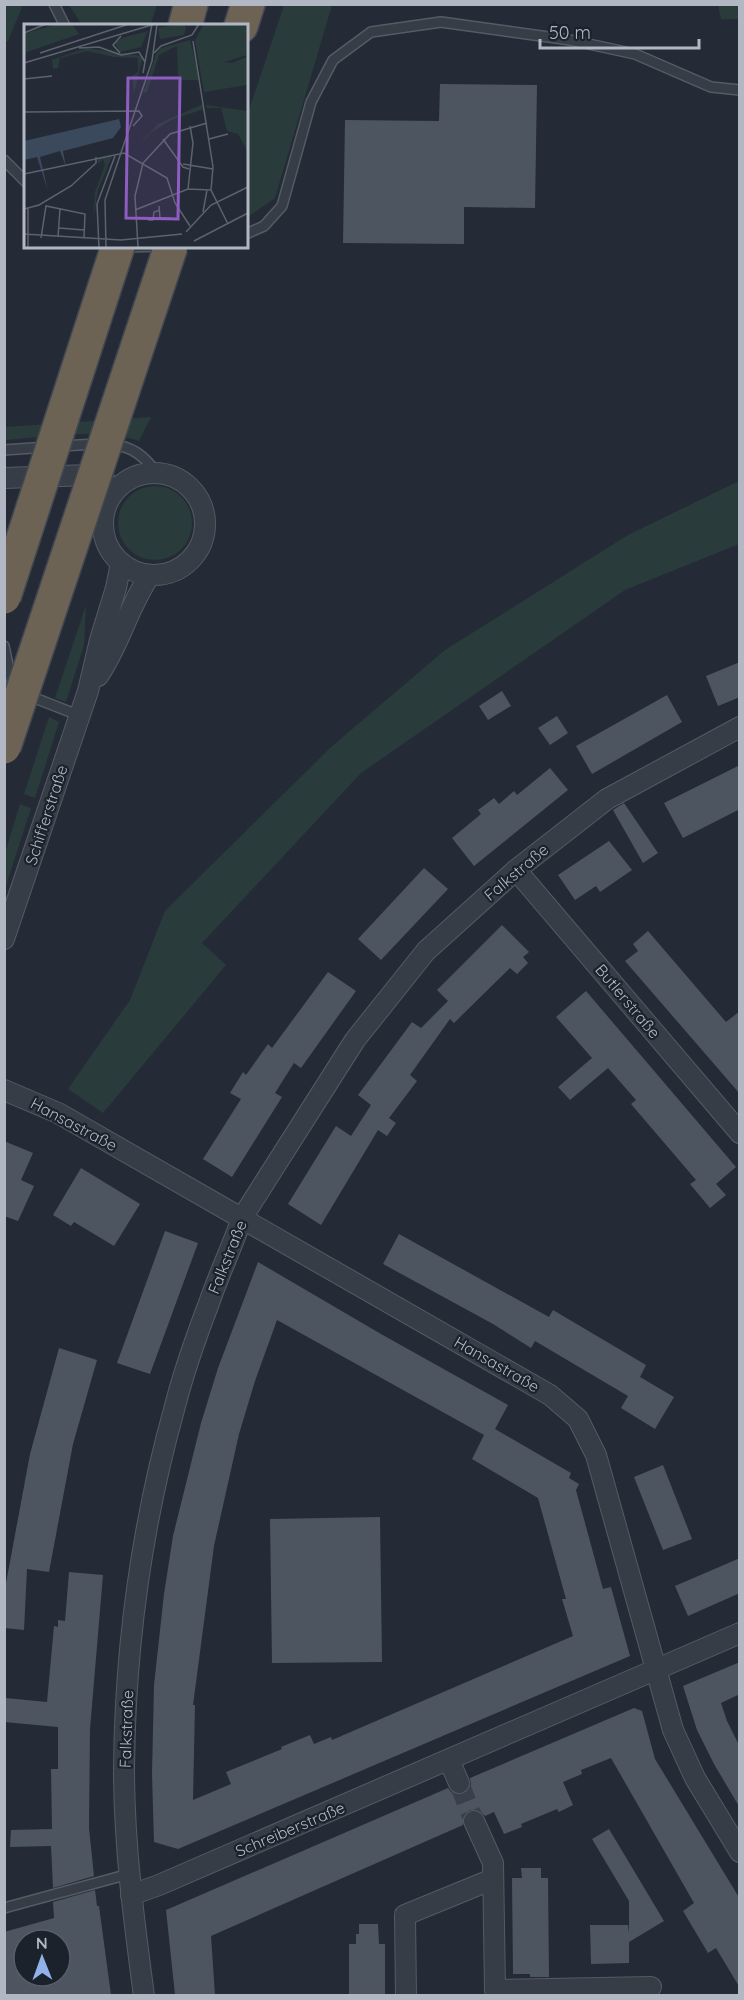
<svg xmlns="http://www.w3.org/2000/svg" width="744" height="2000" viewBox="0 0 744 2000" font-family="Quicksand,sans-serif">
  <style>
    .green { fill: #2a3b3b }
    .building { fill: #4d5561; fill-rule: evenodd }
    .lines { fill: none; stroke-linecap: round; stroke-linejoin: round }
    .street-tunnel { stroke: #39404b; stroke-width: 20; stroke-dasharray: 20 10; stroke-linecap: butt }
    .lane-casing { stroke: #555b65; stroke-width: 12 }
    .street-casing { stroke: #555b65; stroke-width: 22 }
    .highway-casing { stroke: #424852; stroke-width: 36 }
    .lane { stroke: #373d47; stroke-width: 9 }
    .street { stroke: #373d47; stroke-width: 20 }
    .highway { stroke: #6c6355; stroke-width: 33 }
    .highway-bridge-casing { stroke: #424852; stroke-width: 36; stroke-linecap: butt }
    .highway-bridge { stroke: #6c6355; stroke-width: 33 }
    .labels { text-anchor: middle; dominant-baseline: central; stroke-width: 4.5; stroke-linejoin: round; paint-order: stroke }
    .street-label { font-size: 16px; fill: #b2b8c3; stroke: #1c222b }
    .inset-road { fill: none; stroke: #5d636e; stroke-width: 1.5 }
    .view { fill: #8e5dc0; fill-opacity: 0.15; stroke: #8e5dc0; stroke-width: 3 }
    .inset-edge { fill: none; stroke: #b2b8c3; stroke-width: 3 }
  </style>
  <rect width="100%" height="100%" fill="#242b36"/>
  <g class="green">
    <path d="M5,4L23,5L8,41H5Z"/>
    <path d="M69,5H157L150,26L82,25Z"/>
    <path d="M284,5H332L275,198L249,216H246V119Z"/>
    <path d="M718,5H739V19H721Z"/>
    <path d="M151,417L139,441C101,427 45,437 5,440V427Z"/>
    <path d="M739,481V544L625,590L361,773L202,943L226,965L103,1113L68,1089L130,1000L165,911L330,748L445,650L628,535Z"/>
    <circle cx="155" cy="523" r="37"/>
    <path d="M86,605L84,645L66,702L55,698Z"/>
    <path d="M49,717L59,722L35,798L24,794Z"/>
    <path d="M20,804L31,808L5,889V853Z"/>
  </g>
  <g class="building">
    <path d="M440,84L537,85L535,208L464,207V244L343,243L345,120L439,121Z"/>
    <path d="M740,662V697L718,706L706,676Z"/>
    <path d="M502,691L511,706L488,720L479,706Z"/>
    <path d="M667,695L682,722L592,774L576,746Z"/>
    <path d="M557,716L568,733L550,745L538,728Z"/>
    <path d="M740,765V809L683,838L664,803Z"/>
    <path d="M550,768L568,790L474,866L452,838L481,814L478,810L494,798L499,804L514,791L517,795Z"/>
    <path d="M624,803L658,853L643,863L613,810Z"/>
    <path d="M609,841L632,870L600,892L596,886L575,900L558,875Z"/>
    <path d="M424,868L448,889L381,960L358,939Z"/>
    <path d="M502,925L529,952L523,957L528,963L517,974L510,968L454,1023L450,1019L410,1075L417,1081L389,1118L396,1123L387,1136L378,1130L321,1225L288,1204L336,1126L351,1136L371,1105L358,1095L412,1022L421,1028L448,1001L437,990Z"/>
    <path d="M648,931L726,1022L740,1011V1094L625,961L638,951L633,944Z"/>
    <path d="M328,972L356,991L301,1068L294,1063L275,1093L282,1097L232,1177L203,1159L241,1099L230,1093L243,1072L246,1075L268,1044L272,1048Z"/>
    <path d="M586,991L736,1167L716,1184L726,1195L710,1208L690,1184L696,1180L631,1104L636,1100L608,1068L570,1100L558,1087L592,1058L556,1017Z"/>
    <path d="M4,1141L33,1153L21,1180L34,1186L18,1221L4,1216Z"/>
    <path d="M81,1168L140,1204L114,1246L74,1222L71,1226L53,1215Z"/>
    <path d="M165,1231L198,1243L150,1374L117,1363Z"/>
    <path d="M399,1234L549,1317L553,1310L646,1365L640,1377L674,1397L655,1429L621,1408L628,1396L535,1341L531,1348L493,1324L383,1264Z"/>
    <path d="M258,1262L381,1334L508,1405L495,1429L571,1473L569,1478L579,1484L576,1490L603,1589L611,1587L630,1656L178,1849L154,1842L152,1774L154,1685L164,1594L173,1536L201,1423L218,1368ZM277,1320L484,1435L472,1459L538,1498L566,1599H562L573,1636L332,1740L331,1737L314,1744L310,1735L281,1747L282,1749L226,1772L231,1784L193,1800L195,1705H193L214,1546L239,1434L255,1381Z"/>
    <path d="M59,1348L97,1360L73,1444L49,1572L27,1569L24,1630L4,1628V1594L30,1454Z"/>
    <path d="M663,1465L692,1539L663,1550L634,1477Z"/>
    <path d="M380,1517L382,1662L272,1663L270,1519Z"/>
    <path d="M740,1558V1593L688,1616L675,1586Z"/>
    <path d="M69,1572L103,1575L90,1729L89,1828L94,1876L53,1888L51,1846L10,1847L11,1830L52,1829L51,1769H58V1727L4,1722V1716L6,1698L47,1702L54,1626L58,1627V1620L65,1621Z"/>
    <path d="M740,1662V1694L721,1703L727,1721L740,1747V1808L714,1764L697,1730L683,1686Z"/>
    <path d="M634,1708L642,1711L655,1759L740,1899V1988L716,1948L708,1953L683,1911L694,1903L611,1758L581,1770L582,1774L563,1782L573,1805L559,1812L557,1809L521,1824L522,1827L504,1834L494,1812L485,1816L480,1811L470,1810L464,1815L463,1825L211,1936L215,1995H175L166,1910L448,1788L451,1792L457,1795L464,1794L471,1785L470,1778Z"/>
    <path d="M609,1829L664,1921L629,1942V1963L591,1964L590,1925H628L629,1933V1901L592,1839Z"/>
    <path d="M521,1868H541V1878H548L549,1977H530V1974H513L512,1878H522Z"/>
    <path d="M95,1890L97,1906H99L111,1995H4V1932L54,1918L53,1902ZM24,1940H60V1976H24Z"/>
    <path d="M359,1924H378L379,1944H385V1995H349V1944H356V1934H359Z"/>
  </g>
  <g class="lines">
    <path class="street-tunnel" d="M459,1783L474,1821"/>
    <g class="lane-casing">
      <g id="lane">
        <path d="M54,4L65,26"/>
        <path d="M4,160L26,182"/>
        <path d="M246,234L264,226L282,206L311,102L333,60L371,32L441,22L570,40L635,54L711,87L740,90"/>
        <path d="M124,247L164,246"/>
        <path d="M112,445C132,446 144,456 156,472"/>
        <path d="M61,446L98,444"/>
        <path d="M4,450L47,447"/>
        <path d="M4,646L13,688"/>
        <path d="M27,695L78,715"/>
        <path d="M4,1908L129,1874"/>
      </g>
    </g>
    <g class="street-casing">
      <g id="street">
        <circle cx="154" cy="524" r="51"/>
        <path d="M4,478L89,475L104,478"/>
        <path d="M98,676C120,644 128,607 150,575"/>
        <path d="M516,870L740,1133"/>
        <path d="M4,939L88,691L100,640L116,588L121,563"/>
        <path d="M4,1090L58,1113L550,1395L578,1419L596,1455L673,1730L695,1778L740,1852"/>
        <path d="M449,1760L459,1783"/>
        <path d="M474,1821L493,1863L495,1990L651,1987"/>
        <path d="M131,1895L159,1885L740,1633"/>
        <path d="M144,1996C134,1921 124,1845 124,1769C125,1647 142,1524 175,1406C184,1371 196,1337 209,1303C219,1274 232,1247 242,1218L355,1040L426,951L516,870L607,799L740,727"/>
        <path d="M406,1996L405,1915L493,1879"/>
      </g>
    </g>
    <g class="highway-casing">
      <g id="highway">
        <path d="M185,26L191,4"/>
        <path d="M241,26L248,4"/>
      </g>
    </g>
    <use href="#lane" class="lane"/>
    <use href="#street" class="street"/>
    <use href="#highway" class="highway"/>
    <g class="highway-bridge-casing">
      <g id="highway-bridge">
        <path d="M4,597L118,246"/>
        <path d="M4,747L171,246"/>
      </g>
    </g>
    <use href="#highway-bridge" class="highway-bridge"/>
  </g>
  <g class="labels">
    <g class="street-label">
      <text transform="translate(46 815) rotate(-72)">Schifferstraße</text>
      <text transform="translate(516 872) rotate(-40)">Falkstraße</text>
      <text transform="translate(628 1001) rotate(50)">Butlerstraße</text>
      <text transform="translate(74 1124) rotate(28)">Hansastraße</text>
      <text transform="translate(227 1257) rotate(-68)">Falkstraße</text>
      <text transform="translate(497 1364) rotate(30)">Hansastraße</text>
      <text transform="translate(126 1729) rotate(-88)">Falkstraße</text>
      <text transform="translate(290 1829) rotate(-23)">Schreiberstraße</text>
    </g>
  </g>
  <g transform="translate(24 24)">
    <rect width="224" height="224" fill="#242b36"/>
    <path d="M33,0H48L55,10L0,29V10ZM154,0L162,2L160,11L136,15L134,4ZM180,0H223V31L200,38L208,39L223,33V61L180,68L171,16ZM124,7L117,23L96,28L91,19L98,14ZM166,16L176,56H154L153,22L135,31L123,68L119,69L132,30L137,24ZM63,24L119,32L110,69L108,52L114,48V34L90,33L63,27L36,34L34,44L29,45L28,36L0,45ZM179,80L180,85L147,96L128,108L107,130L134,100ZM182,81L223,87V126L214,110L203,107L197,84H183ZM88,132L74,166L69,197L71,168L81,141L79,135L74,140V135Z" fill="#2a3b3b"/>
    <path d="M95,95L97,103L89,114L39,127L42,143L36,127L16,133L24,167L13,133L0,136V117Z" fill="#3b495d"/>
    <path class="inset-road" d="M0,9L22,0M169,17L189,143L187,166L204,200M55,24L75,23L97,31L115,28L121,38M16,29L105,0M96,29L89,21L97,12M130,29L137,22L168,11L175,0M0,39L131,0M119,49L128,0M0,55L28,52M0,88L115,87L118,92L109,102M139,115L159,143L165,145M185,115L204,110M159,140L189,145M0,150L100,129L143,154L151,179L166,202M164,165L169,119L166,102M135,182L136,194H147M0,185L15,181L47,162L72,139V133M111,186L164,165L187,166M179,188L183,166M124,196H129L130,188L136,186M35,204L60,206M162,208L187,181L224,163M0,210L97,216L158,210M34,213L36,185M17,214L22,182L61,190L60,213M170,217L224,189M4,223V184M75,223L73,180L91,132M82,223L81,176L128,37L133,0M114,223L111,172L119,139L146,110L183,99"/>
    <path class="view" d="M104,54H156L154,195L102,194Z"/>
    <rect width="224" height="224" class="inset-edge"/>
  </g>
  <rect width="744" height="2000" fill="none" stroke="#b2b8c3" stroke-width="12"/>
  <g transform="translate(42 1958) rotate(359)"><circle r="28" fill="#1c222b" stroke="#585e68" stroke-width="1.5"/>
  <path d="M0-4.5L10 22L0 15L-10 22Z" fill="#91b1e9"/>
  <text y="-9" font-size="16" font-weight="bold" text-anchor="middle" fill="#b2b8c3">N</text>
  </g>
  <path d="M540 39v9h159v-9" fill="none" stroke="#b2b8c3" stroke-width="3"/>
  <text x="549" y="39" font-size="18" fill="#b2b8c3" stroke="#1c222b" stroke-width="4.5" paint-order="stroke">50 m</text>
</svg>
